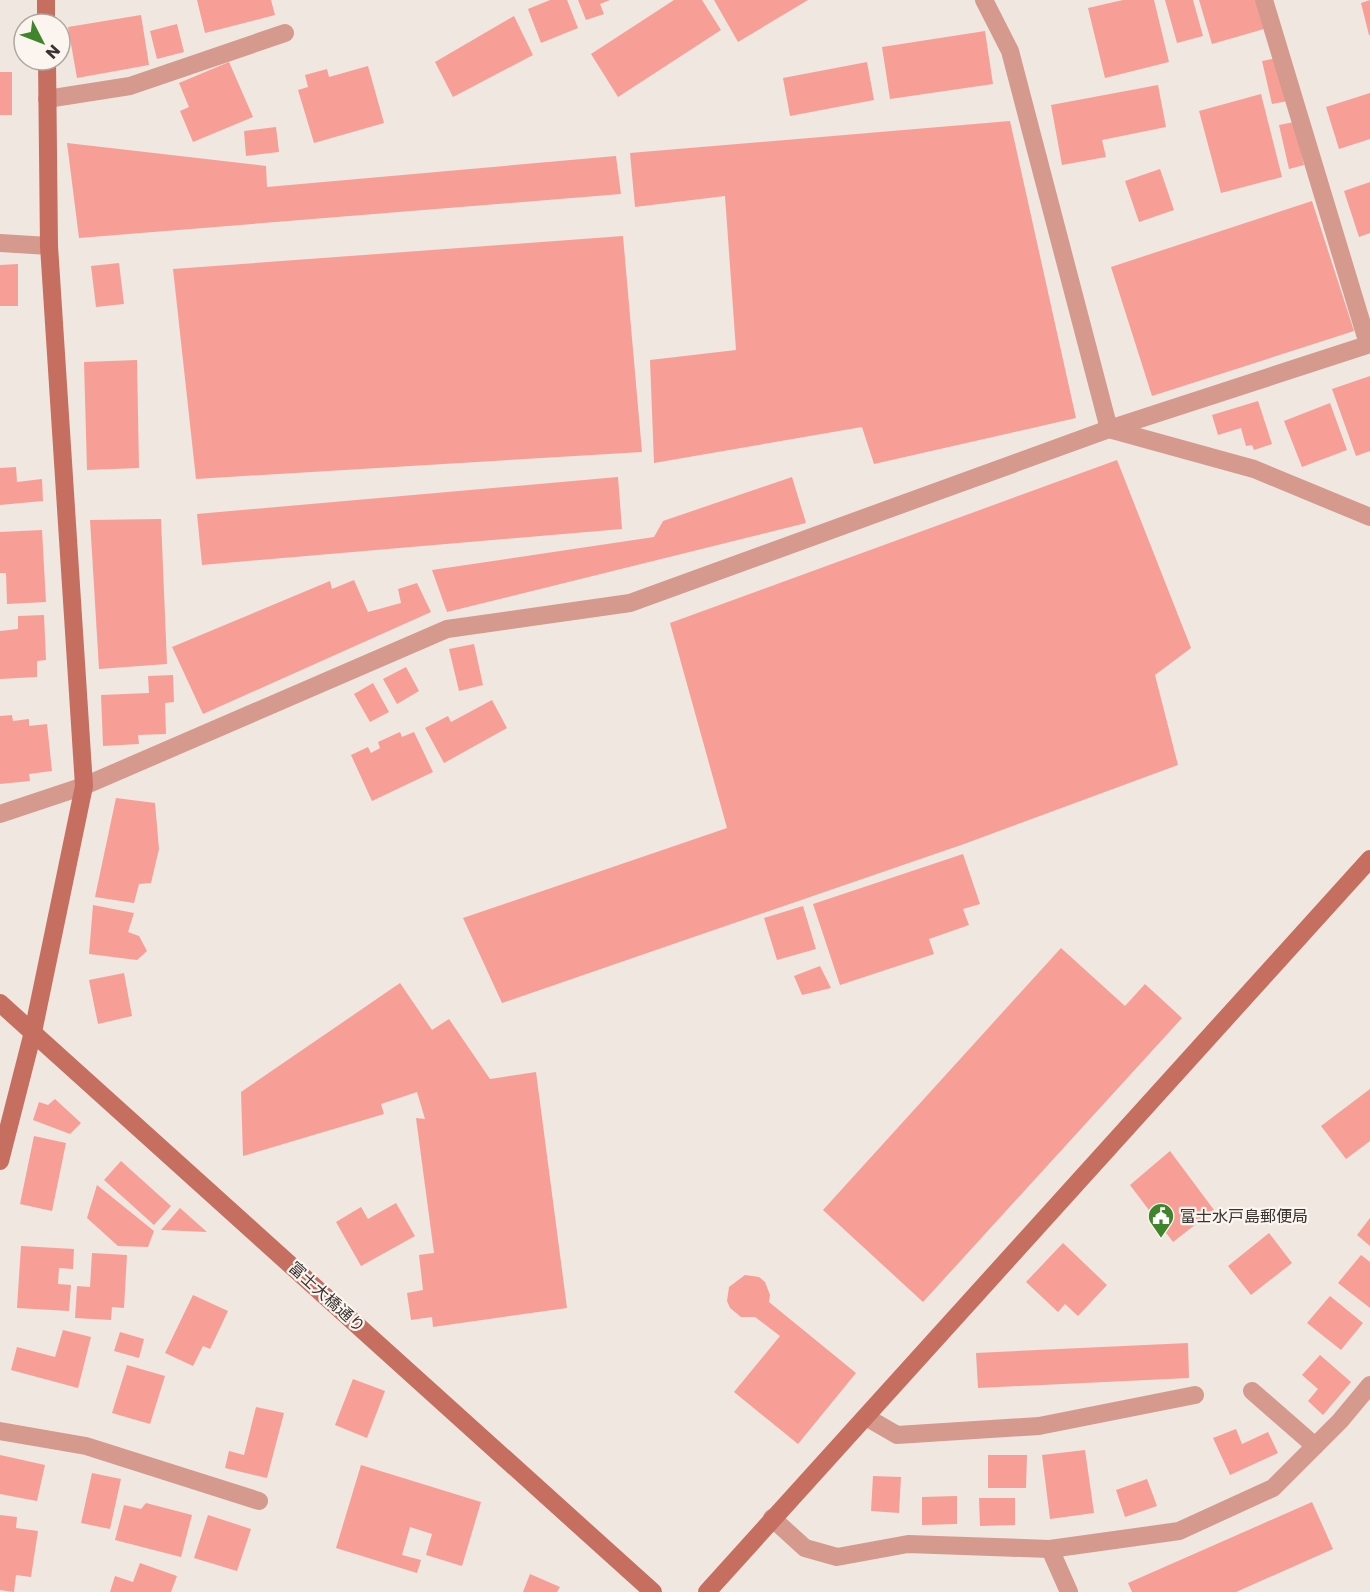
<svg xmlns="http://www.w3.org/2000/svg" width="1370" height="1592" viewBox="0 0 1370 1592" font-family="Poppins,'Noto Sans JP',sans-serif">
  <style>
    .building { fill: #f79f96 }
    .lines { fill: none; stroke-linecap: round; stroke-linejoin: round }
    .street { stroke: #d5998d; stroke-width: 18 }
    .secondary { stroke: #c66f60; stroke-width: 18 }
    .labels { text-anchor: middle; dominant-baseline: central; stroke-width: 4.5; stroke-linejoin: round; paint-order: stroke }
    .poi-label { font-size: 16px; fill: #363331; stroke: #fcf4ee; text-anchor: start }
    .street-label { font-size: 16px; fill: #363331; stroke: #fcf4ee }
  </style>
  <rect width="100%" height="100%" fill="#efe7e0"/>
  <g class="building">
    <path d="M197,0H271L275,15L205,33Z"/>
    <path d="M550,0H567L578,28L541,43L528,9Z"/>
    <path d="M578,0H610L600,4L604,14L586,20Z"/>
    <path d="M674,0H702L721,30L618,97L591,54Z"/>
    <path d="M714,0H808L738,42Z"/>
    <path d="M1123,0H1154L1169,62L1105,78L1088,8Z"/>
    <path d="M1165,0H1193L1203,36L1177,43Z"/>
    <path d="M1199,0H1255L1264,29L1212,44Z"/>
    <path d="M1370,0V35H1369L1361,3Z"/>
    <path d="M141,15L149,65L77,78L68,27Z"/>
    <path d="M514,16L533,55L453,97L435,62Z"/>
    <path d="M177,24L184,52L157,59L150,31Z"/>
    <path d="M985,31L993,84L890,99L882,47Z"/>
    <path d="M1277,58L1288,101L1272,104L1262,61Z"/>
    <path d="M229,62L253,117L193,142L180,111L189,107L179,83Z"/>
    <path d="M867,62L874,100L790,116L783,78Z"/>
    <path d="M368,66L384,123L314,143L298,90L308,87L305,75L327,69L329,77Z"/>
    <rect x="0" y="72" width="12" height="43"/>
    <path d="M1158,85L1166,127L1102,140L1106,157L1062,165L1051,105Z"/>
    <path d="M1370,93V139L1339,149L1326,107Z"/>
    <path d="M1261,94L1282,177L1221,193L1199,111Z"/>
    <path d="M1010,121L1076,418L874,464L862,427L654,463L650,360L736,350L725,196L635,207L630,153Z"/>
    <path d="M1294,122L1304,165L1289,169L1279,125Z"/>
    <path d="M276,127L279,152L246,156L244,131Z"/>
    <path d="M67,143L266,166L267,187L616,156L621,194L79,238Z"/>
    <path d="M1160,169L1174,210L1139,222L1125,181Z"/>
    <path d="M1370,182V233L1359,237L1344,191Z"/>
    <path d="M1312,201L1354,331L1152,396L1111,267Z"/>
    <path d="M623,236L642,452L196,479L173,269Z"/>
    <path d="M119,263L124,304L96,307L91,266Z"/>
    <path d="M18,264V306H0V265Z"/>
    <path d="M137,360L139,468L87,470L84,362Z"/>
    <path d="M1370,376V451L1356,456L1332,389Z"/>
    <path d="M1258,401L1272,444L1254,450L1252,445L1246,446L1241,428L1218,435L1212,415Z"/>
    <path d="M1330,403L1347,450L1302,467L1284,421Z"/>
    <path d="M1117,460L1191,648L1155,675L1178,765L964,844L502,1003L463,918L727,828L670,623Z"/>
    <path d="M16,467L17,482L42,479L43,501L0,505V468Z"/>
    <path d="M618,477L622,529L202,565L197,514Z"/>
    <path d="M792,477L806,523L447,612L432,570L654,537L663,521Z"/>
    <path d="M161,519L167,664L99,669L90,520Z"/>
    <path d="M42,530L46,602L7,604L6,573H0V532Z"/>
    <path d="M354,580L368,612L401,603L398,589L417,583L431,612L203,714L172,647L330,581L332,589Z"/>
    <path d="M44,615L46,660L37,661V677L0,679V631L18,629V616Z"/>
    <path d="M474,644L483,685L459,691L449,649Z"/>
    <path d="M406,667L419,691L397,704L383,679Z"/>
    <path d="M173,675L174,702L165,703L166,734L138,735L139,744L103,746L101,695L149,693L148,676Z"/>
    <path d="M373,683L389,712L370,722L354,694Z"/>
    <path d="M492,700L507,728L444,763L425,728L448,716L451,722Z"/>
    <path d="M12,715L13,721L29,719V726L47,724L52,771L29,774L30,781L0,784V716Z"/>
    <path d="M400,732L402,737L414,732L433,772L372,801L351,755L368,747L371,753L380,748L378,742Z"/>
    <path d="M116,798L155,803L159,849L151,883L139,884L134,903L95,897Z"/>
    <path d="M963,854L980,904L963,909L969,925L929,939L934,954L840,985L813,904Z"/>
    <path d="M93,905L134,913L128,932L139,936L147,951L137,960L89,954Z"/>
    <path d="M803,906L816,949L777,960L764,918Z"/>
    <path d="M1061,948L1125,1006L1145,984L1182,1018L923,1302L823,1210Z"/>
    <path d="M820,966L831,988L802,995L794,976Z"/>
    <path d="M124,973L132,1016L98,1024L89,980Z"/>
    <path d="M400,983L432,1030L449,1019L490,1079L536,1072L567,1308L433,1327L432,1317L411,1320L407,1293L423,1290L419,1255L434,1253L416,1118L425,1119L417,1092L381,1104L384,1114L243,1156L241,1092Z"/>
    <path d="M1370,1089V1141L1346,1159L1321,1126Z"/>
    <path d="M55,1099L81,1123L70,1134L33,1120L39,1102L48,1105Z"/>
    <path d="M34,1136L66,1143L52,1211L20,1204Z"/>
    <path d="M1170,1151L1214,1210L1173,1242L1130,1185Z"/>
    <path d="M121,1161L171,1206L154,1225L104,1180Z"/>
    <path d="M97,1185L154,1231L148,1247L118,1246L87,1218Z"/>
    <path d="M396,1203L415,1236L361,1266L336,1222L361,1207L368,1219Z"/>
    <path d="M180,1208L207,1232L161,1230Z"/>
    <path d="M1370,1218V1246L1357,1235Z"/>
    <path d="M1269,1233L1292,1263L1251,1295L1228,1266Z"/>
    <path d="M1063,1243L1107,1285L1078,1316L1065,1304L1058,1312L1026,1282Z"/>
    <path d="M21,1246L74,1249L73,1269L59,1268L58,1284L71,1285L69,1311L17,1308Z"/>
    <path d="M92,1253L127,1255L124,1308L112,1307L111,1320L75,1318L77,1286L90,1287Z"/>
    <path d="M1361,1255L1370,1262V1308L1338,1283Z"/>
    <path d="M745,1275L759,1277L765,1282L770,1295L769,1302L856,1373L798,1444L734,1392L780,1336L755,1317H741L730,1308L727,1301L729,1287Z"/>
    <path d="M193,1295L228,1311L210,1349L203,1346L193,1366L165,1353Z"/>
    <path d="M1330,1296L1363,1323L1341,1350L1307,1323Z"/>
    <path d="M63,1330L91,1337L78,1388L11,1370L17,1347L55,1357Z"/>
    <path d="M120,1332L144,1339L139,1358L114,1351Z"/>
    <path d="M1188,1343L1189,1378L978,1388L976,1353Z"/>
    <path d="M1320,1355L1351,1382L1323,1415L1308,1401L1318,1389L1302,1375Z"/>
    <path d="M127,1365L165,1376L150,1424L112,1413Z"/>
    <path d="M353,1379L385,1391L367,1438L335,1425Z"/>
    <path d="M256,1407L284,1413L267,1478L225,1468L229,1451L244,1455Z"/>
    <path d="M1236,1429L1242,1444L1268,1432L1278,1453L1230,1475L1213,1438Z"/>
    <path d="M1085,1450L1094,1513L1050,1519L1042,1455Z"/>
    <path d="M0,1455L45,1465L37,1501L0,1494Z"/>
    <path d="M988,1455H1027L1026,1488H988Z"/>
    <path d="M361,1465L481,1502L462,1566L426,1555L432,1534L410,1527L402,1555L421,1560L417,1573L336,1548Z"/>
    <path d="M92,1473L121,1479L110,1529L81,1523Z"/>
    <path d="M873,1476L901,1477L899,1513L871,1511Z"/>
    <path d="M1147,1479L1157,1506L1125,1517L1116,1490Z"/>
    <path d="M957,1496V1524L922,1525V1497Z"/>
    <path d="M979,1498H1015V1525L980,1526Z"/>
    <path d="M1312,1502L1333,1549L1236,1592H1132L1128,1583Z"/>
    <path d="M146,1503L192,1515L181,1557L115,1540L124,1505L141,1509Z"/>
    <path d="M0,1515L17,1517L16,1528L38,1531L31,1577L16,1575L14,1592L0,1590Z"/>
    <path d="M208,1515L251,1529L237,1571L194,1558Z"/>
    <path d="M140,1563L177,1576L171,1592H110L115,1576L133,1582Z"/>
    <path d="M530,1574L560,1587L557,1592H523Z"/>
  </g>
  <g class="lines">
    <g class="street">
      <path d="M984,0L1010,51L1109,429"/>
      <path d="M1264,0L1368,344"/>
      <path d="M47,99L130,86L285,33"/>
      <path d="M0,243L49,246"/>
      <path d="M1109,429L1254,469L1370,517"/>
      <path d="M0,814L84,786L447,629L630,603L1109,429L1370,344"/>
      <path d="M1252,1391L1315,1446"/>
      <path d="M866,1417L897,1435L1039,1426L1195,1395"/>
      <path d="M0,1431L86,1446L259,1501"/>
      <path d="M772,1518L805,1548L837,1557L908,1544L1050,1549L1179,1531L1273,1488L1340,1421L1370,1385"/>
      <path d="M1050,1549L1069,1592"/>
    </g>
    <g class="secondary">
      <path d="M46,0V24"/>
      <path d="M0,1003L653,1592"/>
      <path d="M0,1161L33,1032L84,786L49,246L47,60"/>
      <path d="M707,1592L1370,859"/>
    </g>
  </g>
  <defs>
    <g id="civic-pin" transform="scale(1.35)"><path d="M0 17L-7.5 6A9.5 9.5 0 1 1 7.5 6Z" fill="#3e852b" stroke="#fcf4ee"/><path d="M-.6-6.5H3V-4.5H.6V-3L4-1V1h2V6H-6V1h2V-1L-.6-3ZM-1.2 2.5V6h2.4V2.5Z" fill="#fff"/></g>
  </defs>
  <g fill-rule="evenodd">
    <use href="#civic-pin" x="1161" y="1216"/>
  </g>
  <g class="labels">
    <g class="poi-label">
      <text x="1180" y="1216">富士水戸島郵便局</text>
    </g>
    <g class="street-label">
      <text transform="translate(327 1297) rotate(42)">富士大橋通り</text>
    </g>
  </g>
  <g transform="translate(42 42) rotate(132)"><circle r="28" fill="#fcf4ee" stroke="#ada7a2" stroke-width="1.5"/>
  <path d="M0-4.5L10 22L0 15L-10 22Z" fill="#3e852b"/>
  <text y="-9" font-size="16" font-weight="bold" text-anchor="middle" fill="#363331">N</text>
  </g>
</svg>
